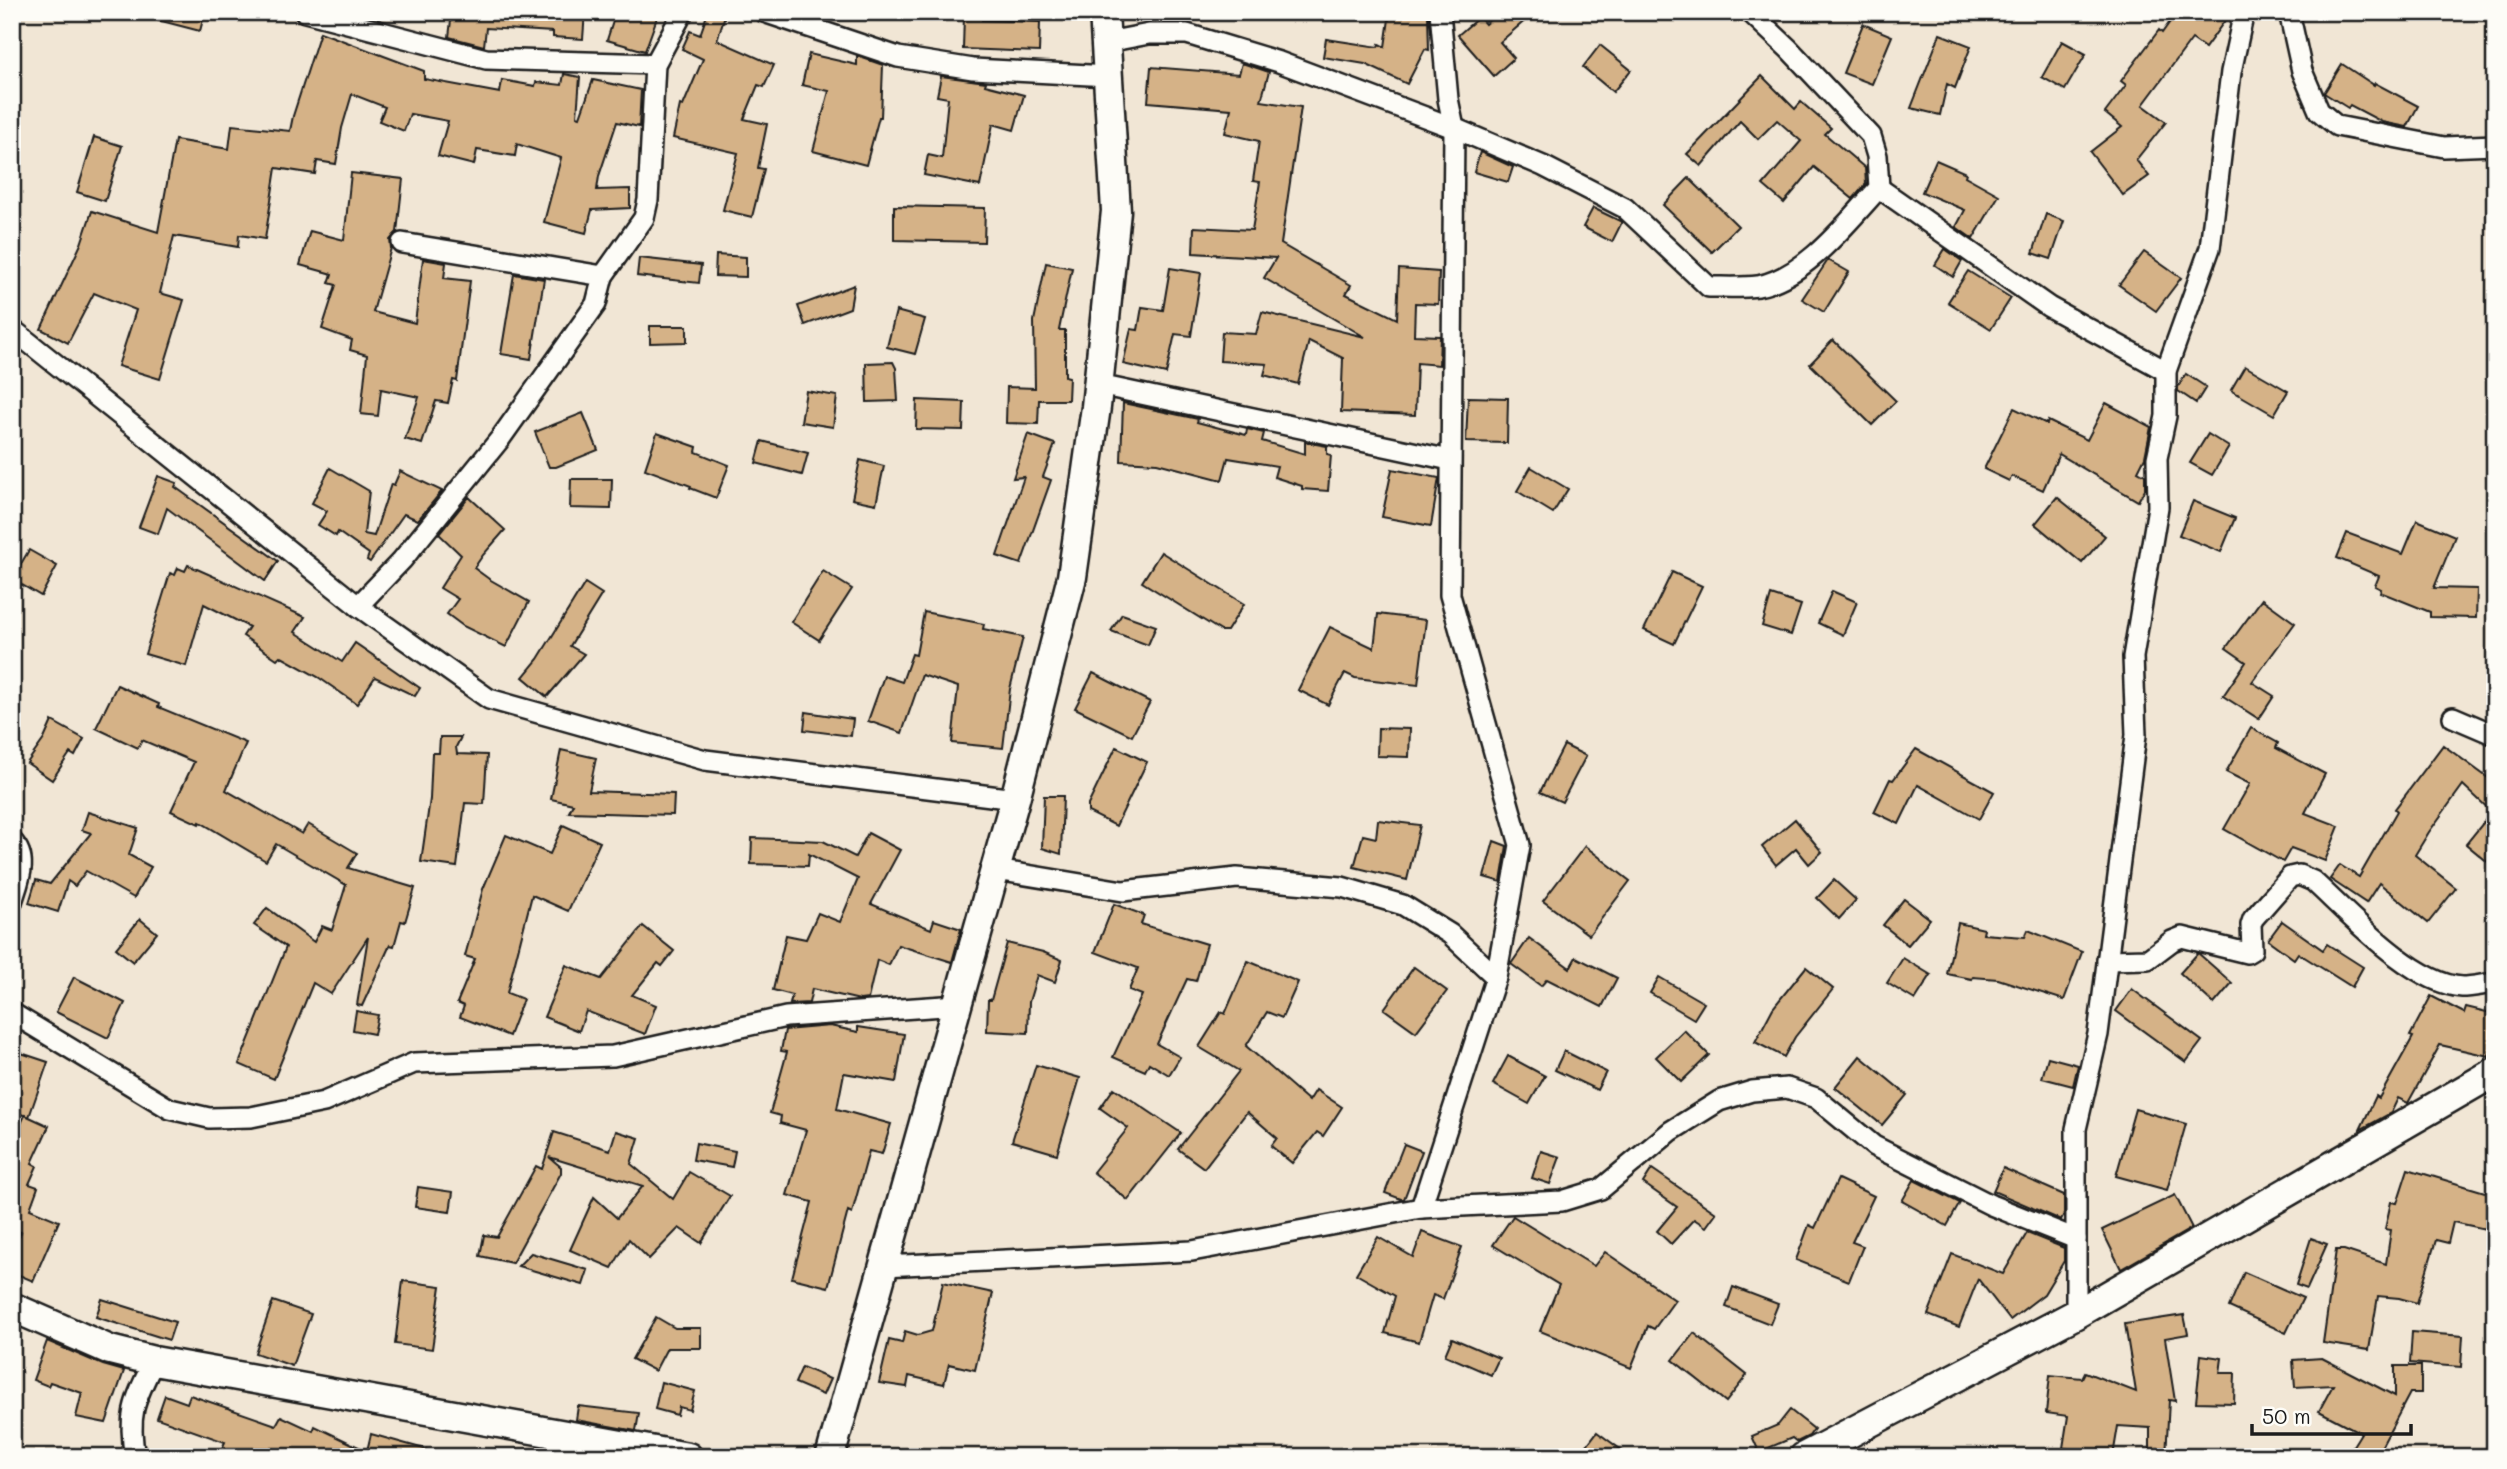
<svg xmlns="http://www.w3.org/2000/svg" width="2507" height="1469" viewBox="0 0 2507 1469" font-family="Mali,sans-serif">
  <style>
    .building { fill: #d5b287; stroke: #1c1c1c; stroke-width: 2 }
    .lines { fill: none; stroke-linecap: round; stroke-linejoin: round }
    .street-casing { stroke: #1c1c1c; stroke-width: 24 }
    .secondary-casing { stroke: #1c1c1c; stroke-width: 33 }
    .street { stroke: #fdfcf7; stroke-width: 19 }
    .secondary { stroke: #fdfcf7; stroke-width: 28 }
  </style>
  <rect width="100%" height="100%" fill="#f1e6d5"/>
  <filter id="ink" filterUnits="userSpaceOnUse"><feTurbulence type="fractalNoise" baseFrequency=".0143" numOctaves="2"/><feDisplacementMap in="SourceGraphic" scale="14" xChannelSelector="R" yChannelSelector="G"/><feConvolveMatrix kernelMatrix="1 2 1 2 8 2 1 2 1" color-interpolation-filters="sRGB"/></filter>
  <g filter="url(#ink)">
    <g class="building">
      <path d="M151,12H205L200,31L150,18Z"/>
      <path d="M452,12H585L583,39L553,37V32L486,28L484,46L449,37Z"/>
      <path d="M616,12H659L645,51L607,40Z"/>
      <path d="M708,12H726L717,40L774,65L764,87L758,85L744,119L767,124L758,168L764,169L752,217L723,210L738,153L673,138L680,105L683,106L703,59L682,49L690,31L700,35Z"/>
      <path d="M1390,12L1428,15L1429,50L1425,49L1407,84L1365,64L1323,57L1326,39L1378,47L1379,44L1385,47Z"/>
      <path d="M1499,12H1535L1500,42L1514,58L1494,76L1458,35L1479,17L1485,24Z"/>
      <path d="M2177,12H2231L2205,48L2192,39L2143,105L2166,122L2136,160L2149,176L2123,195L2090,152L2122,127L2105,113L2126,85L2121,81L2159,30L2162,33Z"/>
      <path d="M964,15L982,16V20L1040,22L1039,52L963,49Z"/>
      <path d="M1863,24L1892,36L1872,84L1843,73Z"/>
      <path d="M320,32L424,71V79L500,93L502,80L535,86L536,82L562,85L564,74L580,77L577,116L580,117L593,80L641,90L639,127L617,122L599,176L597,190L630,189V208L592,210L586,233L544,222L561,158L517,144L515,156L477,150L474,165L438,156L448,121L410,114L404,131L379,121L385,107L352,94L342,128L336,164L317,161L315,174L276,168L265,239L239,235L238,247L174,236L160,293L184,300L160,379L118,366L136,310L94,293L68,343L41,329L81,244L92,211L158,232L175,140L229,149L232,125L290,131L293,116Z"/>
      <path d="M1940,34L1971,46L1955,88L1947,84L1940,115L1911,108Z"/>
      <path d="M2062,41L2086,54L2065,90L2042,77Z"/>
      <path d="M1600,45L1631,70L1613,92L1583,67Z"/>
      <path d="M809,54L857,65V56L883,65L881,117H879L866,165L813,151L829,91L802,85Z"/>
      <path d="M1242,63L1269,72L1261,101L1301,107L1281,244L1351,285L1346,294L1397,319L1399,269L1439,272L1438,304L1415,303L1414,335L1440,336L1439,365L1417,363L1415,415L1341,412L1343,358L1309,341L1298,384L1264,375L1267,364L1220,361L1222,332L1256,334L1262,312L1365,337L1264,278L1276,258L1193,253L1194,227L1252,230L1260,182L1253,181L1259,141L1225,133L1231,109L1148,102L1151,67L1239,74Z"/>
      <path d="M2342,64L2374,85L2375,83L2418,106L2407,127L2382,122L2350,105L2348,108L2324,93Z"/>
      <path d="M941,76L986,82L985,85L1024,95L1014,130L993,124L980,186L924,175L928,155L942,158L948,98L937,96Z"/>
      <path d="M1762,76L1795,109L1801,102L1831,128L1825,134L1865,168L1866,184L1853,199L1814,167L1784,203L1763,185L1801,141L1777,120L1758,139L1740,121L1701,166L1687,154Z"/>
      <path d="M94,137L122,146L105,201L77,192Z"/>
      <path d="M1480,152L1513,167L1508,182L1474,172Z"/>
      <path d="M1936,160L1966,173L1965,176L1999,195L1973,239L1956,227L1965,210L1922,192Z"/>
      <path d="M351,173L403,179L397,232L390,240L391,248L373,312L415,323L423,259L446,263L444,278L470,281L457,381L453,380L448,403L436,401L422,444L405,439L419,397L381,389L378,416L361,414L367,355L350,350L352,340L322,329L336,285L329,283L332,274L300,265L310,231L344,240Z"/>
      <path d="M1689,178L1738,226L1712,252L1663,205Z"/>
      <path d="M894,206L985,208L984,242L894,240Z"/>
      <path d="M1593,208L1622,222L1612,242L1583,227Z"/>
      <path d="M2046,214L2064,221L2051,259L2033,253Z"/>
      <path d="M1945,249L1962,261L1953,277L1935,265Z"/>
      <path d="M2144,252L2181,278L2156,311L2119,285Z"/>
      <path d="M716,255L746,257V277L715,276Z"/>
      <path d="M639,258L701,265L699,283L637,276Z"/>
      <path d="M1828,260L1849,272L1824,312L1802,299Z"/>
      <path d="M1046,263L1072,268L1059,330H1065V376L1069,377L1068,400H1039L1038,424L1006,423L1007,387L1035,388L1034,321Z"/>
      <path d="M1170,268L1201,273L1191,336L1175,334L1166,374L1123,364L1131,329L1138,330L1142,307L1163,310Z"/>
      <path d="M1968,271L2011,298L1991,329L1948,302Z"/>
      <path d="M514,274L544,279L531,359L501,354Z"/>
      <path d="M854,285L850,308L805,325L798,306Z"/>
      <path d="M896,311L925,319L915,354L887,347Z"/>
      <path d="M650,326H687V342L650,343Z"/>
      <path d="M1833,340L1896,401L1872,425L1810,364Z"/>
      <path d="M893,362L896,368L898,401L867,402L866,363Z"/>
      <path d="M2245,366L2288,391L2274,415L2231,390Z"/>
      <path d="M2186,374L2206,387L2196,403L2178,391V387Z"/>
      <path d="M806,391L837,396L833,427L801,422Z"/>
      <path d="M1468,397L1508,398L1507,443L1466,442Z"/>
      <path d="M917,400L964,402L963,430L916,429Z"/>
      <path d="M1123,403L1198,419L1197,422L1246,435L1247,429L1264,433L1262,441L1305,454V442L1327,446V454L1331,455L1328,491L1302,489V486L1274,477L1277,466L1228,458L1222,480L1157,463L1121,461Z"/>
      <path d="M2106,403L2151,427L2145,457L2138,471L2145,475V489L2138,501L2059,454L2043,490L2012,476L2009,481L1984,469L2014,408L2047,424L2048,421L2087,440Z"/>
      <path d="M583,413L598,450L556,467H549L535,432Z"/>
      <path d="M657,433L697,447L696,452L729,465L716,498L690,488L691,486L645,469Z"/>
      <path d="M1028,434L1055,444L1043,477L1051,480L1021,564L997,556L1024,477L1013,478Z"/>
      <path d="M2208,434L2229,447L2212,475L2190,463Z"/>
      <path d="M762,441L808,453L802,475L756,463Z"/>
      <path d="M860,460L884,466L876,504L852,499Z"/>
      <path d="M1531,467L1568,489L1553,513L1517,491Z"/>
      <path d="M330,468L369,491L364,534L374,536L391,484L394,485L400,471L442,491L418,520L404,514L370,562L367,560L369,554L338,532L336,536L318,525L327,511L312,503Z"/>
      <path d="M1392,469L1439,478L1431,526L1382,517Z"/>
      <path d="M158,476L177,483L175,487L278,561L265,581L167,508L158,534L139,527Z"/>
      <path d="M571,479H612L611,509L570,508Z"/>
      <path d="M469,497L505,530L483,555L474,568L489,579L529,602L506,647L463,626L447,614L458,599L440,588L461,555L439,534Z"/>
      <path d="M2057,497L2105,536L2082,563L2035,524Z"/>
      <path d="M2193,501L2235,518L2221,552L2179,535Z"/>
      <path d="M2417,520L2455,536L2434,588L2477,589L2476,618L2430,617V612L2380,592L2381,589L2375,586L2379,576L2337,558L2347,533L2403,554Z"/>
      <path d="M29,550L57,566L41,596L12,579Z"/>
      <path d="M1161,552L1244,604L1227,631H1221L1142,582Z"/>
      <path d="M188,565L305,617L295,632L342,662L355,643L420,688L415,696L375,677L357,704L318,677L280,656L277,659L243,636L249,627L204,604L186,666L145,654L170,573L175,575L178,568L185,571Z"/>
      <path d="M823,571L852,589L819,640L791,622Z"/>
      <path d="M1672,572L1702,586L1674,644L1644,630Z"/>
      <path d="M585,583L602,594L570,646L584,654L547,697L523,677L538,659Z"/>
      <path d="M1832,591L1857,602L1843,635L1818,623Z"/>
      <path d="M1771,595L1801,605L1791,635L1762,626Z"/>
      <path d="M2262,599L2295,623L2252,682L2274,696L2259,719L2223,696L2246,662L2226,648Z"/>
      <path d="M924,612L984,624L983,629L1023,637L1010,689L1003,748L952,743L958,687L922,675L902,733L868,721L884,676L902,682L912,654L916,655Z"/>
      <path d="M1122,614L1156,626L1148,645L1111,631Z"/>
      <path d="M1378,614L1426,620L1418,685L1355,678L1345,673L1328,705L1298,690L1330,627L1374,648Z"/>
      <path d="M1093,673L1150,702L1132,736L1075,708Z"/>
      <path d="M117,685L159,704L158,707L246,743L226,790L302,834L308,824L357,853L348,868L415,888L405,922L401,921L394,946L390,945L362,1006L357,1005L368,937L331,994L313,983L274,1079L239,1064L286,947L254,925L267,908L314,942L322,926L332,930L346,885L276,844L266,861L200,822L199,824L171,811L194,762L142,740L138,748L96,728Z"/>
      <path d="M806,712L853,719L851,736L804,730Z"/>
      <path d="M52,721L84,739L75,756L70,753L52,780L27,763L44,739Z"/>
      <path d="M1378,728L1410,729L1409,757L1377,756Z"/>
      <path d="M2251,728L2278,743L2276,748L2325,774L2305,813L2339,826L2325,861L2291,848L2283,862L2224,829L2250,784L2226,772Z"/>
      <path d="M440,737H461L456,747L457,754L487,755L484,804L465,803L457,867L421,862L430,799L432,753H439Z"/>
      <path d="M1564,745L1586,756L1562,802L1540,792Z"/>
      <path d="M2443,745L2495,783V868L2466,844L2492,812L2463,785L2429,832L2415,855L2456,888L2428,923L2379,883L2366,903L2330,879L2340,865L2359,877L2397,811L2395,809Z"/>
      <path d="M1116,747L1147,762L1116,826L1088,812V805Z"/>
      <path d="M1916,749L1994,792L1979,819L1918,785L1899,824L1874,812L1890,779L1893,780Z"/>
      <path d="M561,750L596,758L589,791L674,794L673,815L569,812L573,804L551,799Z"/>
      <path d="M1044,796H1063L1061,854L1042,848Z"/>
      <path d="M88,812L138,828L129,855L151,867L134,898L86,871L75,886L68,881L58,912L29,903L36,880L50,884L91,833L82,830Z"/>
      <path d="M1795,819L1822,852L1809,864L1796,848L1776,865L1762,847Z"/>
      <path d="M1378,820L1420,825L1407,880L1354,867L1363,835L1376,838Z"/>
      <path d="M563,825L600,842L568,911L532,895L507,993L523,999L509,1036L460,1017L464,1006L457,1003L475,959L465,956L483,889L506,835L550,854Z"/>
      <path d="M868,833L900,850L871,904L931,929L934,920L961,929L952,962L898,945L889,965L877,960L868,999L860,1000L812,989L809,1003L790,1004L792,995L773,990L786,935L806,939L818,913L840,922L858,879L809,854L808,866L751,864L752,838L823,841L855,857Z"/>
      <path d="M1494,841L1507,846L1501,882L1484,877Z"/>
      <path d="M1585,846L1630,881L1589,935L1543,901Z"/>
      <path d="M1834,880L1856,900L1839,919L1817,898Z"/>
      <path d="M1904,899L1930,919L1908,945L1883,925Z"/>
      <path d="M1114,904L1144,915L1141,924L1207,944L1196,981L1187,979L1157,1044L1180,1057L1169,1075L1149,1063L1145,1071L1113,1057L1142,995L1129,990L1138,968L1095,952Z"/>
      <path d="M140,919L157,933L133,962L116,948Z"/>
      <path d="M2282,921L2323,950L2327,944L2363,967L2352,987L2298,953L2294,959L2268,940Z"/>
      <path d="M1958,923L1984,929L1983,934L2025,937L2028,930L2082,952L2064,1000L1998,979L1973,977L1972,979L1947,974Z"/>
      <path d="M643,926L674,951L662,966L658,963L632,995L656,1005L645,1034L586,1011L579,1031L544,1017L566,965L601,979Z"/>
      <path d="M1529,938L1570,968L1576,957L1617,978L1602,1007L1547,979L1541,986L1511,964Z"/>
      <path d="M1007,943L1043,952L1062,960L1055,982L1037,975L1029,1002L1028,1033L987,1031L988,1000H991Z"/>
      <path d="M2198,953L2232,983L2214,1004L2180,973Z"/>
      <path d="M1903,958L1931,975L1915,1000L1887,983Z"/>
      <path d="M1248,961L1298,982L1282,1018L1267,1012L1246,1046L1309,1101L1316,1090L1342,1107L1323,1136L1317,1132L1292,1163L1271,1146L1277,1138L1247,1112L1204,1168L1178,1149L1239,1071L1199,1047L1221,1012L1225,1014Z"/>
      <path d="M1414,967L1447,991L1416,1032L1384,1009Z"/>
      <path d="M1806,967L1833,989L1795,1037L1784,1057L1755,1042L1773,1008Z"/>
      <path d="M74,977L125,1003L108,1038L56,1012Z"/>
      <path d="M1659,977L1704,1003L1694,1019L1650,993Z"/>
      <path d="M2132,989L2202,1041L2186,1062L2116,1011Z"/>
      <path d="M2431,996L2464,1013L2466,1007L2495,1014V1032L2489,1056L2440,1045L2408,1103L2398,1098L2391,1113L2360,1130L2376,1096L2379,1098L2413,1037L2410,1036Z"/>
      <path d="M356,1011L378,1015L374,1034L353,1030Z"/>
      <path d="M830,1026L858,1032V1027L904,1034L896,1082L844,1073L837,1109L891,1124L882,1154L869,1151L852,1213L848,1211L828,1287L792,1278L812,1202L787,1195L806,1130L780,1123L781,1116L770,1113L787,1052L781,1051L785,1030Z"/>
      <path d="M1684,1030L1709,1055L1681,1082L1656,1057Z"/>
      <path d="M12,1050L48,1062L29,1117L12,1111Z"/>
      <path d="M1564,1051L1606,1072L1597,1090L1555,1070Z"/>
      <path d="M1508,1056L1545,1076L1529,1104L1493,1084Z"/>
      <path d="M1860,1056L1907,1095L1882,1125L1835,1087Z"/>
      <path d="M2048,1057L2078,1065L2073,1086L2042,1078Z"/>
      <path d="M1036,1065L1080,1078L1057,1154L1012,1141Z"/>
      <path d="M1114,1088L1181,1133L1128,1200L1093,1172L1128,1128L1100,1108Z"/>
      <path d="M2135,1109L2186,1124L2167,1190L2116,1176Z"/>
      <path d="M25,1115L49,1126L32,1163L37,1166L29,1184L38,1187L30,1209L59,1221L33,1281L12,1272V1252L21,1232L12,1229V1143Z"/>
      <path d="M616,1131L639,1138L631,1164L673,1199L689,1172L730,1196L701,1243L679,1228L649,1259L629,1239L612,1268L570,1250L594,1197L617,1218L643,1186L549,1157L561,1167V1173L512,1263L480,1256L484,1235L497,1237L536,1166L542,1169L554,1132L610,1150Z"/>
      <path d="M696,1143L735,1151L732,1167L693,1160Z"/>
      <path d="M1404,1144L1422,1151L1404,1199H1401L1385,1193Z"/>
      <path d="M1541,1151L1560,1157L1550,1184L1532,1178Z"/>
      <path d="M2003,1168L2064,1195V1214L2061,1220L1993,1191Z"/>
      <path d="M1652,1169L1716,1213L1706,1227L1694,1219L1671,1244L1657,1231L1677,1207L1643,1183Z"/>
      <path d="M2408,1169L2495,1195V1231L2453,1222L2448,1243L2436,1240L2417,1303L2399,1298L2378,1296L2369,1350L2323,1343L2336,1250H2344L2386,1264L2391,1230L2385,1229L2391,1202L2397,1203Z"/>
      <path d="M1838,1179L1874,1196L1852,1242L1863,1246L1849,1281L1796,1260L1809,1225L1815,1228Z"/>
      <path d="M1914,1180L1960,1203L1947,1226L1902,1201Z"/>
      <path d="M418,1187L453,1192L450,1212L415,1207Z"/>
      <path d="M2175,1195L2192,1228L2121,1269L2102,1230Z"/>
      <path d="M1513,1216L1594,1266L1605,1252L1675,1300L1654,1329L1648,1326L1631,1368L1540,1331L1559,1285L1493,1245Z"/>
      <path d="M1422,1232L1462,1247L1443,1299L1433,1295L1419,1342L1385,1333L1395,1296L1356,1274L1378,1237L1413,1257Z"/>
      <path d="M2027,1233L2064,1248V1261L2044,1294L2010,1320L1978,1279L1959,1327L1928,1315L1952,1254L2003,1274Z"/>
      <path d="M2311,1238L2327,1244L2307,1289L2296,1285Z"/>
      <path d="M531,1253L588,1270L583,1285L518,1266Z"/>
      <path d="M2244,1272L2303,1298L2286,1333L2229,1307Z"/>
      <path d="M403,1281L441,1286L432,1349L395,1344Z"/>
      <path d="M943,1282L993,1293L975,1370L949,1364L944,1384L909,1376L907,1387L879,1383L889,1340L902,1343L905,1331L918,1335L932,1331Z"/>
      <path d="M1733,1287L1778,1304L1770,1324L1726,1307Z"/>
      <path d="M102,1299L175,1322L169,1340L96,1317Z"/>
      <path d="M273,1301L311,1314L292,1366L255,1353Z"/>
      <path d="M2184,1315L2188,1334L2165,1338L2175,1401L2169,1400L2166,1457H2150V1428L2118,1426L2113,1456L2063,1448L2068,1416L2046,1413L2050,1375L2082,1378L2085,1372L2136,1392L2125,1324Z"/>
      <path d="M656,1317L675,1328H701V1348H667L655,1371L632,1359Z"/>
      <path d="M2412,1332L2463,1336L2461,1367L2410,1363Z"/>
      <path d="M1694,1333L1747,1375L1726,1402L1673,1360Z"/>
      <path d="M1452,1338L1499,1358L1491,1375L1445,1355Z"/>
      <path d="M47,1341L103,1365L124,1371L106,1423L76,1417L82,1393L50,1382L48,1386L33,1380Z"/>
      <path d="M2201,1355L2222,1358L2220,1373H2235L2234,1403L2196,1402Z"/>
      <path d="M2322,1358L2395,1396V1366H2421V1393H2410L2376,1457H2346L2361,1433L2319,1411L2333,1385L2295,1387L2293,1360Z"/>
      <path d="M802,1367L830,1379L823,1395L795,1383Z"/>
      <path d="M661,1382L695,1391L690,1410L679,1407L677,1415L655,1409Z"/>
      <path d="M165,1395L187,1403L190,1395L276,1425L281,1416L313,1431L315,1426L367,1451L371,1434L435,1452L434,1457H218L225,1442L157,1418Z"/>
      <path d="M578,1406L639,1413L636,1431L576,1420Z"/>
      <path d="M1790,1410L1814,1429L1809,1436L1797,1442L1792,1438L1759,1452L1752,1436L1778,1425Z"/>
      <path d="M1597,1432L1631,1457H1578Z"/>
    </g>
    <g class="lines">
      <g class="street-casing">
        <g id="street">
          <path d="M305,12L486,59L655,64"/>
          <path d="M764,12L898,57L973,69L1109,76"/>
          <path d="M2289,12L2302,71L2319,111L2337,126L2444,147L2495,145"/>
          <path d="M1107,42L1149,34H1187L1279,62L1454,128L1543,166L1625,208L1709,287C1725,287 1743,288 1758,286C1806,277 1848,221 1879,188L1877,156L1871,136L1789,49L1750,12"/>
          <path d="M1879,188L2049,307L2166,371"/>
          <path d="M402,243L603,276L644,218L648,200L655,64L683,12"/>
          <path d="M12,329L358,606L489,699L705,760L1015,799"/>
          <path d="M1099,385L1450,460"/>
          <path d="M358,606L402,560L500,439L596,304L603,276"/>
          <path d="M2453,717L2495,735"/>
          <path d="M12,841C29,859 19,880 12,902"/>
          <path d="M996,870L1123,891L1237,878L1342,887L1403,905L1450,934L1496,977"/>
          <path d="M2107,960L2148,959L2172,941L2182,937L2247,953L2252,950L2251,925L2253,919L2290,877L2299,875L2313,881C2349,914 2413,984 2462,987C2473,987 2484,984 2495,983"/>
          <path d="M12,1013L170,1109L209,1118L251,1117L324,1102L414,1063L613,1056L786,1017L958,1005"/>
          <path d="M1421,1208L1496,977L1520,845L1450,595L1454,128L1448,99L1440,12"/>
          <path d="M884,1266L1192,1251L1421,1208L1562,1201L1601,1189L1671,1131L1719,1101L1752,1091L1787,1088L1816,1098L1874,1146L1991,1205L2076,1239"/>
          <path d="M2076,1314V1129L2098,1034L2136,735L2133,657L2158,507L2157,458L2166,416V371L2210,248L2231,72L2244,12"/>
          <path d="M135,1457C127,1413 135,1400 154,1361"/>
        </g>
      </g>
      <g class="secondary-casing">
        <g id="secondary">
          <path d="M12,1307L110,1350L154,1361L688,1457"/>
          <path d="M830,1457L1015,799L1072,577L1096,407L1116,211L1104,12"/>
          <path d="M1804,1457L2076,1314L2495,1072"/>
        </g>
      </g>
      <use href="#street" class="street"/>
      <use href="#secondary" class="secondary"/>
    </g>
  </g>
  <rect width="2507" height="1469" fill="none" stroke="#fdfcf7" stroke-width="42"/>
  <rect x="21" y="21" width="2465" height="1427" fill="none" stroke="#1c1c1c" stroke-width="2.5" filter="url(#ink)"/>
  <path d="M2252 1424v10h159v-10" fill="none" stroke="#1c1c1c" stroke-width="3.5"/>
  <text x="2262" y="1424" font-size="21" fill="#1c1c1c" stroke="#fdfcf7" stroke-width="5" paint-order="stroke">50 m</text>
</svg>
